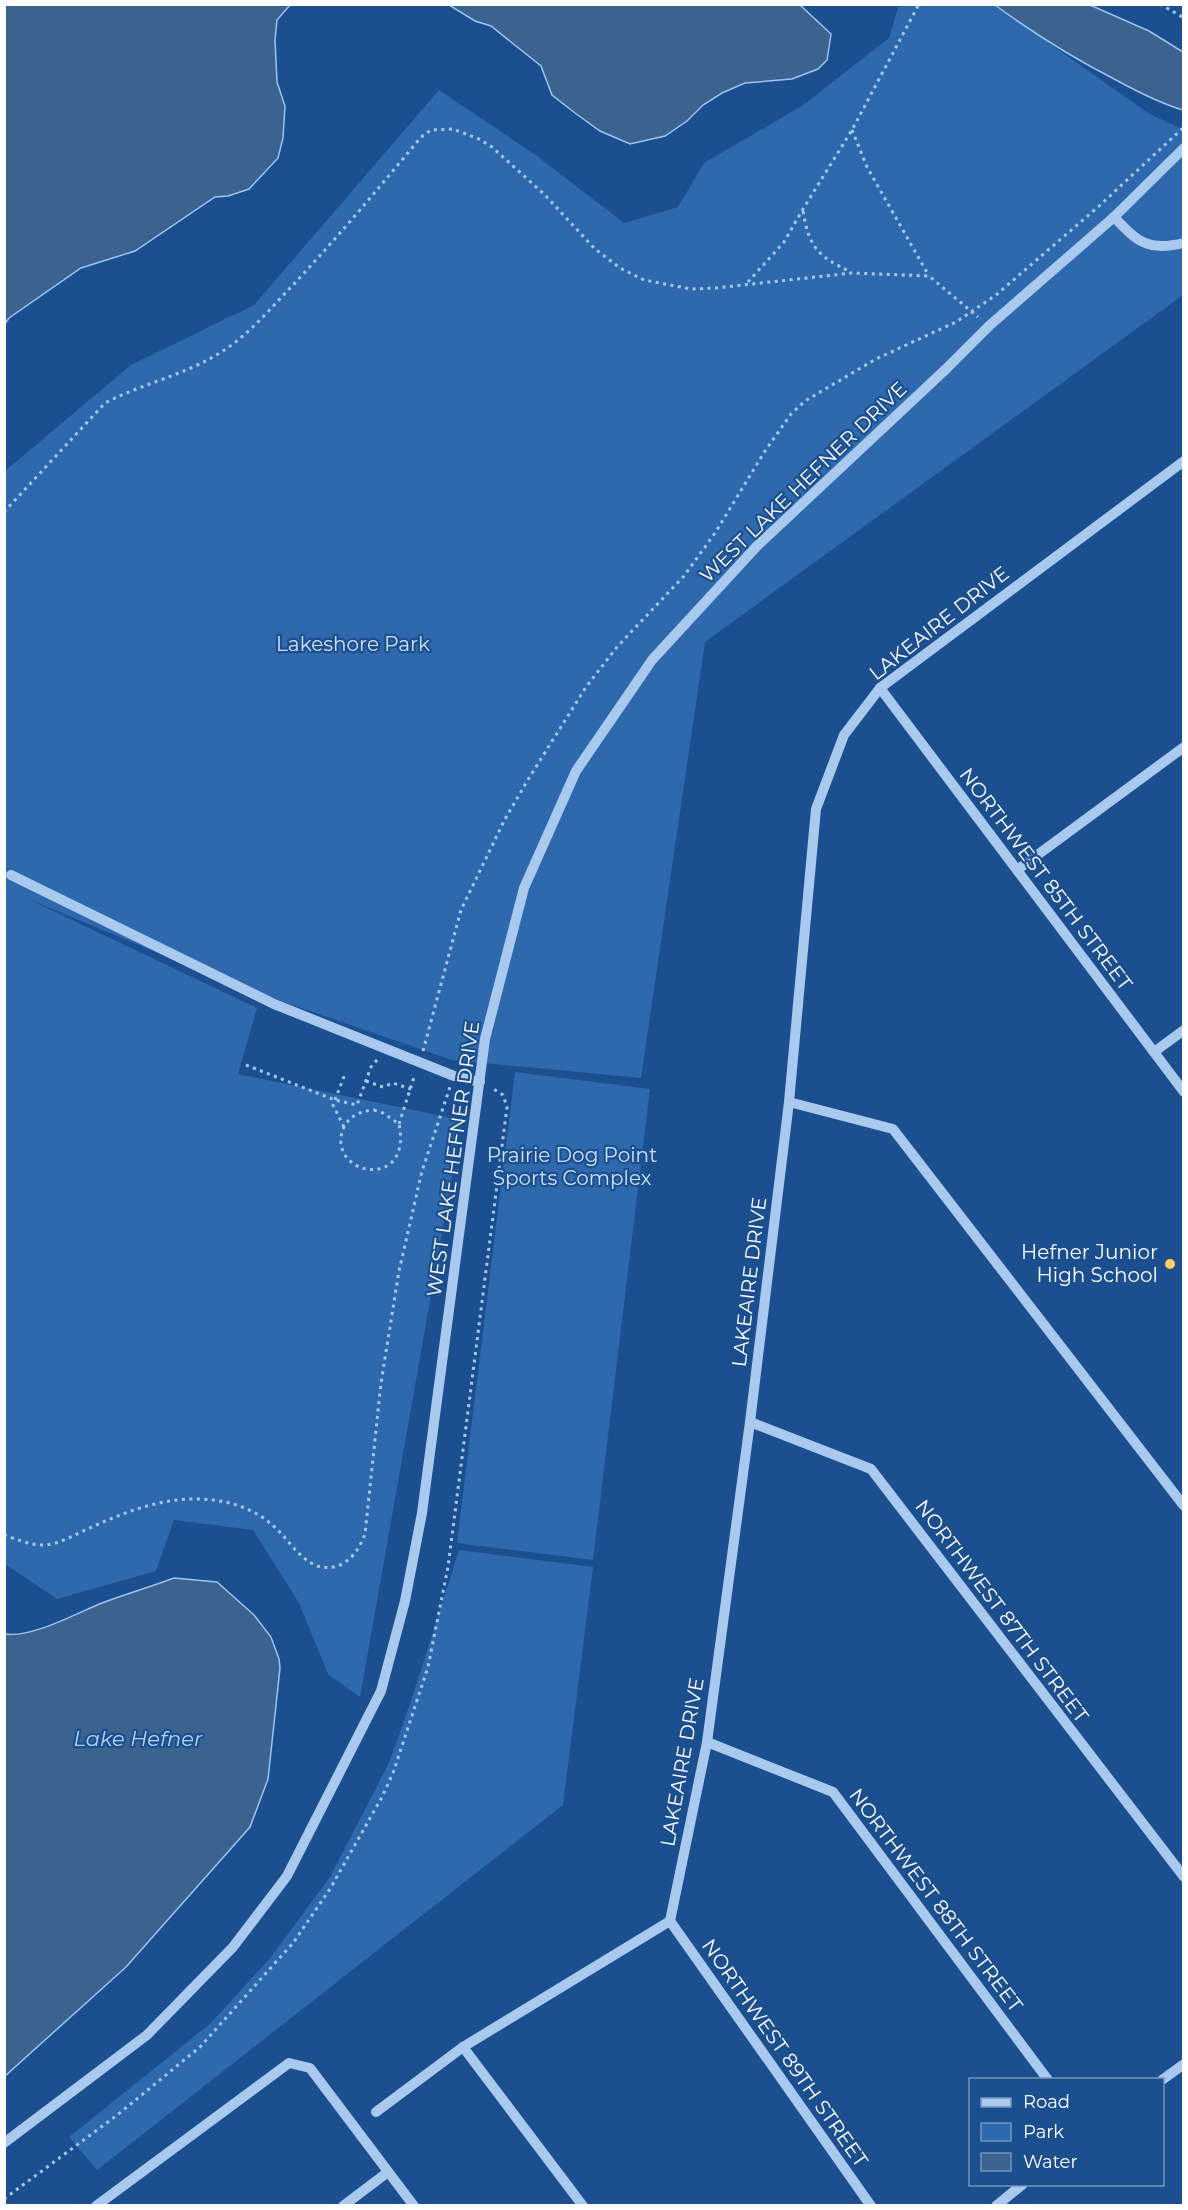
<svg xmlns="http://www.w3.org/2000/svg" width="1188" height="2210" viewBox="0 0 1188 2210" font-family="Montserrat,sans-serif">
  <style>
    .green { fill: #2e69ad }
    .water { fill: #3c6290; stroke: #9cc4f0; stroke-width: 1.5 }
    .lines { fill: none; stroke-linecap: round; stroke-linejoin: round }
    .path { stroke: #a9c9ee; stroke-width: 3; stroke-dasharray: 3 4.5; stroke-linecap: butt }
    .minor { stroke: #a9c9ee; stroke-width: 10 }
    .poi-dot { fill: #ffd166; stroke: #1b4f8f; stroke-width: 2 }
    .labels { text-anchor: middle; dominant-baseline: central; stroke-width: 4.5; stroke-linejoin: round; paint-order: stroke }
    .street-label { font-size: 20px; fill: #fff; stroke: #1b4f8f }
    .park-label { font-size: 20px; fill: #cfe3fa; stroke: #1b4f8f }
    .poi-label { font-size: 20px; fill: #fff; stroke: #1b4f8f; text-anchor: end }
    .water-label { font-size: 21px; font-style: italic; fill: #b5d3f5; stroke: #1b4f8f }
  </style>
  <rect width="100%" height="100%" fill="#1b4f8f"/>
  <g class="green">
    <path d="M899,5H995L1148,113L1183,130V295L705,642L641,1078L452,1060L237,986L26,898L257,1008L238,1074L462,1120L360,1697L328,1674L299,1603L253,1530L174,1520L156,1571L57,1599L5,1564V471L131,365L254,305L439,90L537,156L624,223L678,207L704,163L802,106L889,38Z"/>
    <path d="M515,1072L650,1089L593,1560L457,1543Z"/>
    <path d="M459,1550L593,1567L563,1805L97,2170L69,2137L211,2023L271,1957L330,1877L389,1763L411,1701Z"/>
  </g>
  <g class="water">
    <path d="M5,4L290,5L277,20L275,40L277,82L285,106L283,138L278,158L249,189L228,196L215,197L135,251L81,268L9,318L5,324Z"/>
    <path d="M449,5H800L831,34L827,60L818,69L792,79L745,83L722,93L703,105L687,121L665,136L630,144L600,131L575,113L552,95L541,66L491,26L475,21Z"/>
    <path d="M995,5H1090L1149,31L1183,52V110C1159,103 1138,92 1116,80C1073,58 1033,33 995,5Z"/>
    <path d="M174,1578L217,1582L254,1615L271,1637L279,1659L280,1668L268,1779L250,1827L126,1967L5,2076V1634C32,1638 77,1613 102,1603C126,1594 150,1587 174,1578Z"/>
  </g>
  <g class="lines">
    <g class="path">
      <path d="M1160,4L1184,18"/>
      <path d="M852,130L867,167L929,276"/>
      <path d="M803,211C809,247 817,256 851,272"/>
      <path d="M748,282L784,242L803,209L852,130L919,4"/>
      <path d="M4,512L105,403C141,384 182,376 218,354C247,337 269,310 292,286C337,238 379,188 421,137L431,130L453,129L479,139L492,147L545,195L595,249L620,268L644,280L691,289L716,288L852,273L929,276L978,317"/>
      <path d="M423,1051L461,910L505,819L529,778L586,687L617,647L684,576L715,533L765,451L791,414L805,401L876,359L956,322L996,295L1098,207L1184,127"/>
      <path d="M246,1065L335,1100L357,1105L371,1067L377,1060"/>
      <path d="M366,1081L383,1087L393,1083L411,1089"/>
      <path d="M374,1110L383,1113L399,1124C413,1194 323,1174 344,1127C350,1115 362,1111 374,1110Z"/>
      <path d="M399,1124L415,1074"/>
      <path d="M344,1127L333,1105L345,1074"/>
      <path d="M4,1535C17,1539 31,1546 45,1545C61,1544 77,1533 92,1527C134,1508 178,1492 225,1502C241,1505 258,1513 270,1523C291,1539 307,1578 340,1565C353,1559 360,1547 365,1534L381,1383L399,1271L422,1171L450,1087"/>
      <path d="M4,2199L116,2116L200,2047L293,1943L330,1889L382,1797L393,1773L428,1667L448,1567L507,1107L503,1095L492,1088"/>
    </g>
    <g class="minor">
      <path d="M1114,217C1137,241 1147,252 1184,243"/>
      <path d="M880,688L1184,1092"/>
      <path d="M1017,870L1184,747"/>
      <path d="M11,875L274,1004L454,1076L480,1082"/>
      <path d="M1154,1052L1184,1030"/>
      <path d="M789,1102L893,1129L1184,1506"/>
      <path d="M750,1422L871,1469L1184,1877"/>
      <path d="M707,1742L833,1792L1048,2080"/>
      <path d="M670,1921L871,2206"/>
      <path d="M463,2047L583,2206"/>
      <path d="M1162,2080L1184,2064"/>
      <path d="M376,2112L463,2047L670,1921L707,1742L750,1422L789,1102L816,809L844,735L880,688L1184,461"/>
      <path d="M4,2143L147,2035L233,1947L287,1876L381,1691L405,1601L422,1513L485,1039L524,888L576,771L652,660L756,547L946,369L989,326L1114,217L1184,148"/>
      <path d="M96,2206L289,2063L310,2068L414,2206"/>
      <path d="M343,2206L388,2172"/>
      <path d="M996,2206L1023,2184"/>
    </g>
  </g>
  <circle class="poi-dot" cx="1170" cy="1264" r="6"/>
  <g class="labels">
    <g class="street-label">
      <text transform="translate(803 482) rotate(-44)">WEST LAKE HEFNER DRIVE</text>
      <text transform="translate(939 623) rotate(-38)">LAKEAIRE DRIVE</text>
      <text transform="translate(1046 879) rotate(53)">NORTHWEST 85TH STREET</text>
      <text transform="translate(453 1159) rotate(-82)">WEST LAKE HEFNER DRIVE</text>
      <text transform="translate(749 1282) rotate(-83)">LAKEAIRE DRIVE</text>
      <text transform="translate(1002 1611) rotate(53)">NORTHWEST 87TH STREET</text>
      <text transform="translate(682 1762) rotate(-80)">LAKEAIRE DRIVE</text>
      <text transform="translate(936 1900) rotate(53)">NORTHWEST 88TH STREET</text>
      <text transform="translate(785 2053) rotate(55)">NORTHWEST 89TH STREET</text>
    </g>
    <g class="park-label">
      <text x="353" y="644">Lakeshore Park</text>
      <text x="572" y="1155">Prairie Dog Point<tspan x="572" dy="23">Sports Complex</tspan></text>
    </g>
    <g class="poi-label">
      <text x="1158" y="1252">Hefner Junior<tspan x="1158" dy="23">High School</tspan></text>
    </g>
    <g class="water-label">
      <text x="138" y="1738">Lake Hefner</text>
    </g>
  </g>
  <rect width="1188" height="2210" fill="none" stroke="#ffffff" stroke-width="12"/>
  <rect x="969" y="2078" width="195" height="108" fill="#1b4f8f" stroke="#7695bc" stroke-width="1.5"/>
  <rect x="981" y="2098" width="30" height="9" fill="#a9c9ee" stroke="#7695bc" stroke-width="1.5"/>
  <text x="1023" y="2108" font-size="18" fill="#ffffff">Road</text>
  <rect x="981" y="2123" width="30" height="18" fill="#2e69ad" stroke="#7695bc" stroke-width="1.5"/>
  <text x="1023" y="2138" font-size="18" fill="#ffffff">Park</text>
  <rect x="981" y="2153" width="30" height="18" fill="#3c6290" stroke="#7695bc" stroke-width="1.5"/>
  <text x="1023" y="2168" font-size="18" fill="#ffffff">Water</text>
</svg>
